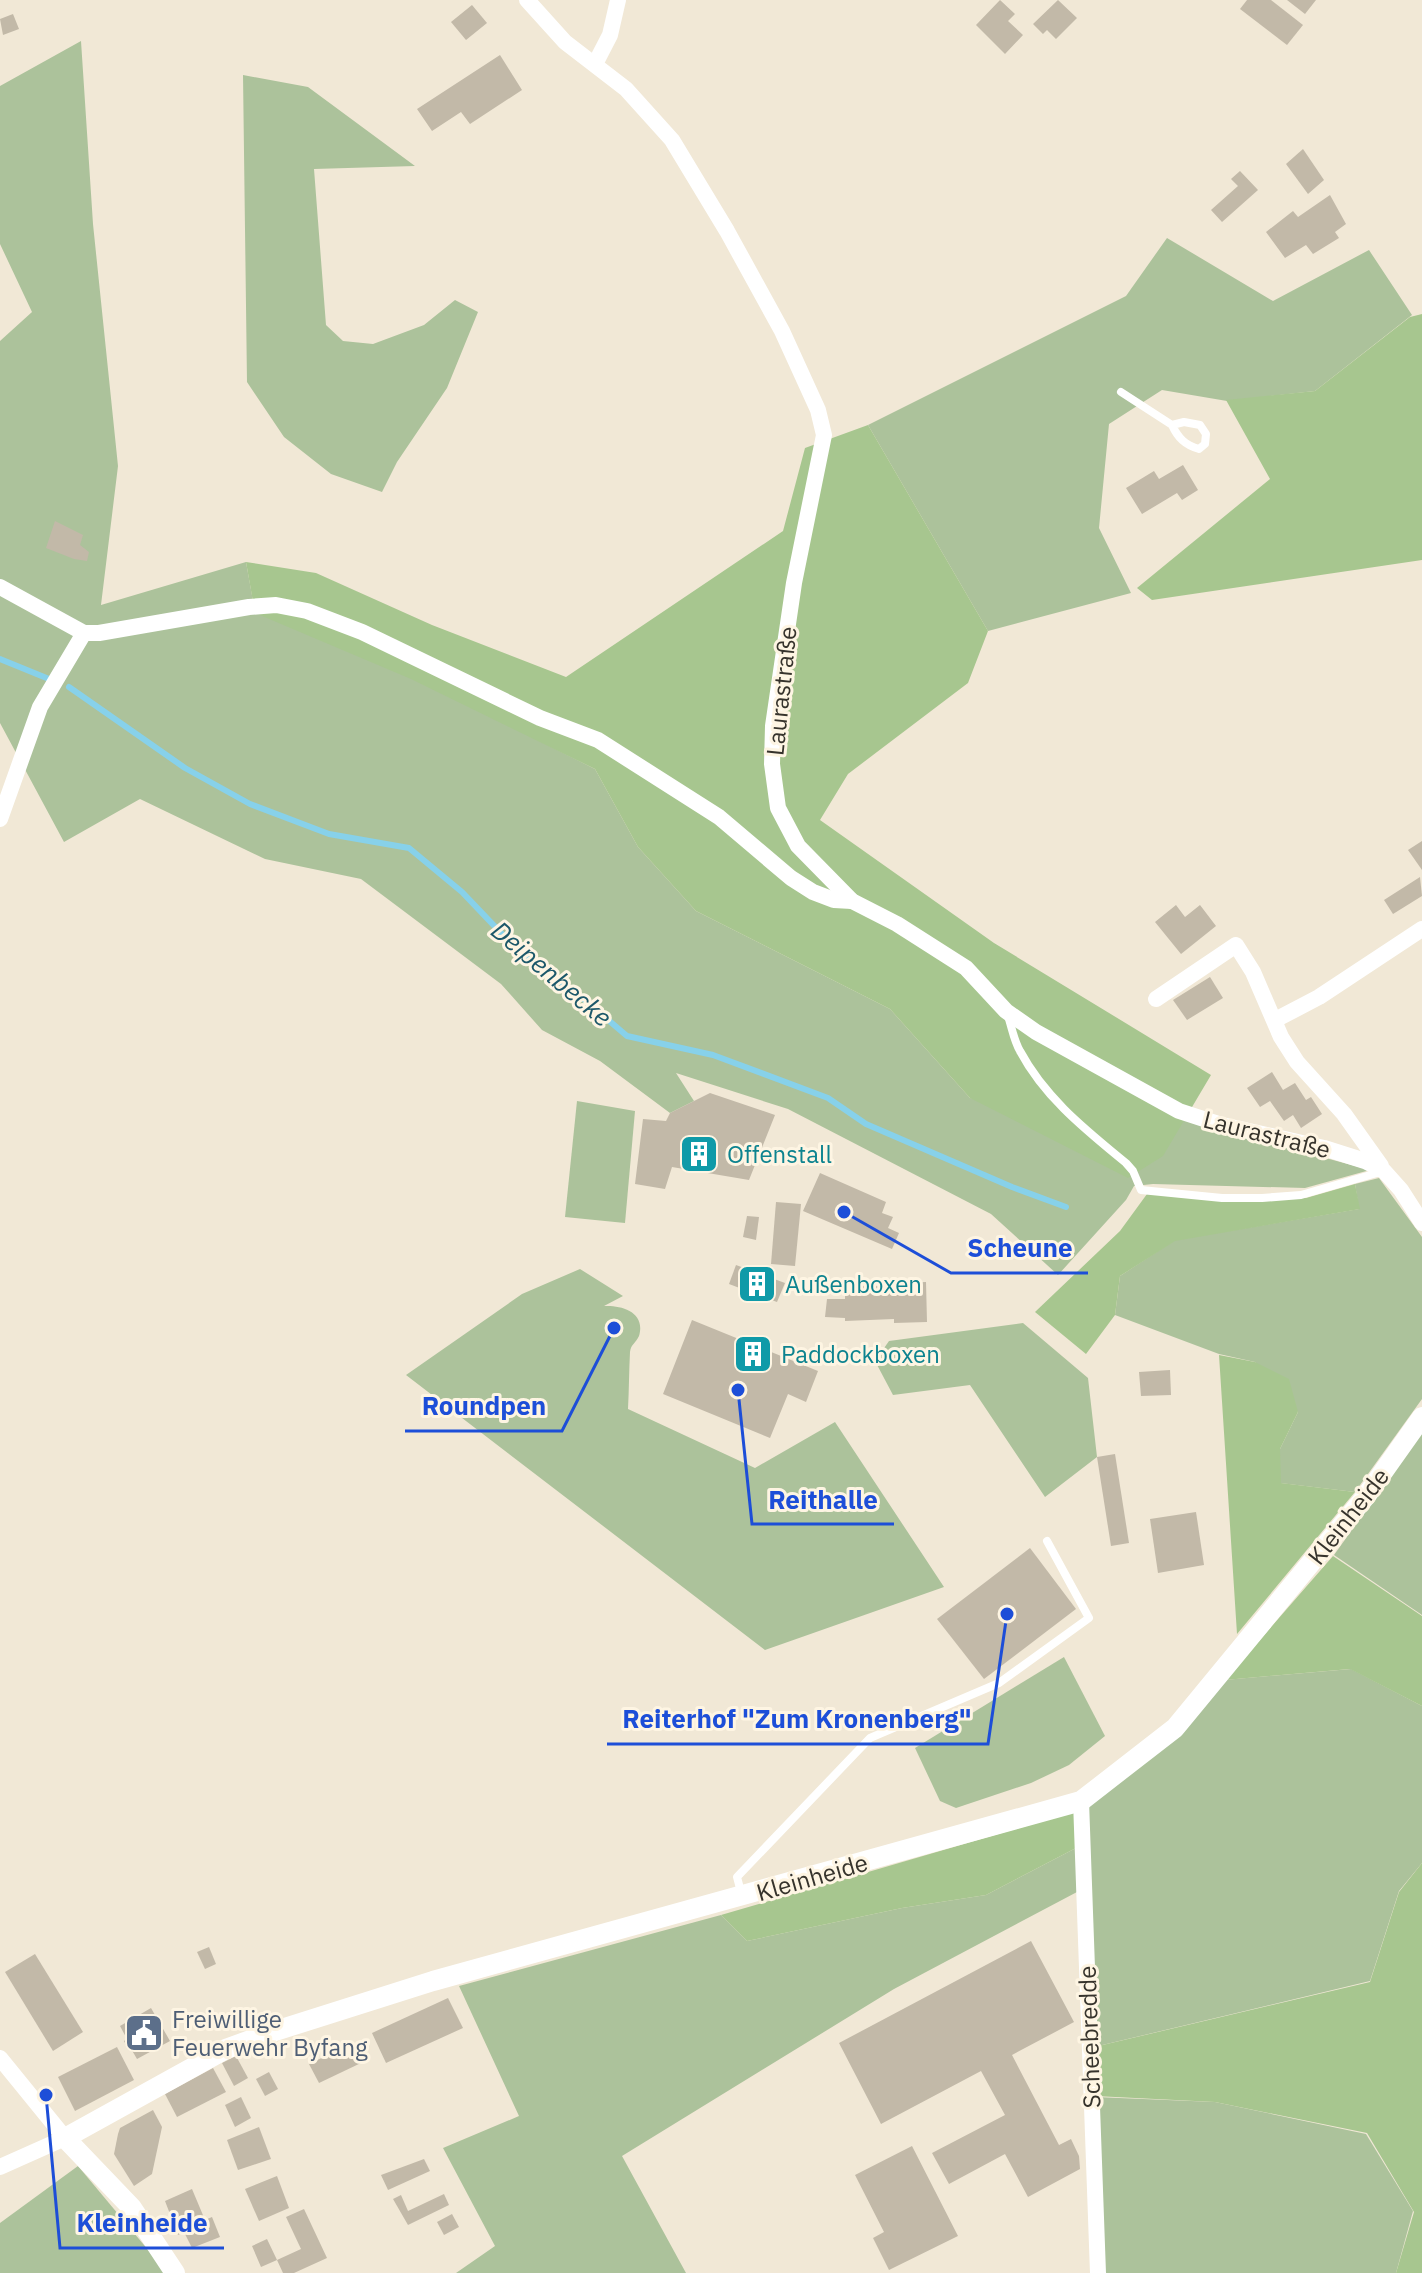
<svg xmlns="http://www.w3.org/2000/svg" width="1422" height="2273" viewBox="0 0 1422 2273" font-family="'IBM Plex Sans',sans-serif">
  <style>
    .green { fill: #acc29b }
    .forest { fill: #a7c68f }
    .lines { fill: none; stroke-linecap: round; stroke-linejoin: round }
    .stream { stroke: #87d1ea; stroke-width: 6 }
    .building { fill: #c2b9a8 }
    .service { stroke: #fff; stroke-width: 8 }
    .minor { stroke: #fff; stroke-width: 16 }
    .tertiary { stroke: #fff; stroke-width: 20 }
    .labels { text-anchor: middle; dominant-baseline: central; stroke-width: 6; stroke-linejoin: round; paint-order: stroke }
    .street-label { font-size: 24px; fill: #36332c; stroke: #fef5e3 }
    .culture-label { font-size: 24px; fill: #0d838f; stroke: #fef5e3; text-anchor: start }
    .service-label { font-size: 24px; fill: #4e5e75; stroke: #fef5e3; text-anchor: start }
    .water-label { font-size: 26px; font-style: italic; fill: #1c586a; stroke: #fef5e3 }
    .leader { fill: none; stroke: #1d4ed8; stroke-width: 3 }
    .callout-dot { fill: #1d4ed8; stroke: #fef5e3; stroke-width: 3 }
    .callout-label { font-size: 26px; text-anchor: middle; font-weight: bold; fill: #1d4ed8; stroke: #fef5e3; stroke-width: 6; stroke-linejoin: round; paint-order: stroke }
  </style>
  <rect width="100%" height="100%" fill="#f1e8d6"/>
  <g class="green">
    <path d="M81,41L93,224L118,466L101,605L246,562L255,612L286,613L595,769L638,847L696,911L890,1009L970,1098L1184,1120L1370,1170L1305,1188L1153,1184L1134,1186L1126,1200L1058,1275L991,1214L788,1109L676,1073L694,1101L670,1113L600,1061L542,1030L501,984L361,879L265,859L140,799L64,842L0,723V341L32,312L0,244V86Z"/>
    <path d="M243,75L308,87L415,166L314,169L326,325L343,341L373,344L424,325L455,300L478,312L447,388L397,462L382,492L331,474L284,437L247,382Z"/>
    <path d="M1167,238L1273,301L1369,250L1412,315L1315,391L1227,401L1162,390L1109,424L1099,528L1131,593L988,631L868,425L1126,296Z"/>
    <path d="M577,1101L635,1111L625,1223L565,1217Z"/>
    <path d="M1379,1178L1422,1237V1399L1355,1492L1280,1483V1449L1298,1412L1255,1362L1219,1354L1115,1315L1120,1276L1175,1240L1359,1209L1355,1184Z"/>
    <path d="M580,1269L623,1296L604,1306C622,1305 646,1312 639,1336C636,1343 631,1344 630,1352C629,1371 629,1390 628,1409L755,1468L835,1422L944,1587L765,1650L406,1375L522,1294Z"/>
    <path d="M1023,1323L1088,1378L1097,1457L1045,1497L970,1385L893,1395L875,1361L889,1341Z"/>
    <path d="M1422,1432V1615L1334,1555Z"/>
    <path d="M1064,1657L1105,1736L1069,1765L1031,1783L956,1808L940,1801L915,1748Z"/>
    <path d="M1351,1669L1422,1706V1863L1399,1891L1370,1981L1094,2047L1086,1804L1224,1680Z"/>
    <path d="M1076,1848L1077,1892L894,1989L622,2156L686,2273H456L495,2246L443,2148L519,2116L459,1986L721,1915L747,1941L902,1908L986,1895Z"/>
    <path d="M1095,2097L1215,2102L1366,2134L1413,2211L1396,2273H1103Z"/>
    <path d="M78,2166L159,2263L166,2273H0V2223Z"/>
  </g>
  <g class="forest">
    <path d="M1422,314V560L1152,600L1137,588L1270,479L1226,400L1315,391L1410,317Z"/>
    <path d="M868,425L988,631L968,683L848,774L820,820L994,943L1211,1075L1163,1156L1128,1178L970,1098L890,1009L696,911L638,847L595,769L411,679L255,613L246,562L316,573L432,625L566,677L783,531L805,448Z"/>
    <path d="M1355,1184L1360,1209L1175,1241L1120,1276L1115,1315L1086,1354L1035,1312L1120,1231L1147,1194L1227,1200L1306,1198Z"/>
    <path d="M1219,1355L1255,1362L1289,1379L1298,1412L1280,1449L1281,1483L1355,1492L1237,1634Z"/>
    <path d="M1333,1556L1422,1616V1706L1350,1669L1225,1680Z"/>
    <path d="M1074,1812L1076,1848L986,1895L902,1908L747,1941L721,1915Z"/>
    <path d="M1422,1863V2273H1396L1414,2212L1367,2133L1215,2102L1095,2096L1094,2047L1370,1982L1399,1892Z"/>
  </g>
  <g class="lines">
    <g class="stream">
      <path d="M0,659L49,679"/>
      <path d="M69,687L185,768L250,804L329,834L409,848L462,892L521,954L580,996L627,1036L713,1055L828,1098L866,1124L1012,1187L1066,1207"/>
    </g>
  </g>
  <g class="building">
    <path d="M1000,0L1015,14L1008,21L1023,35L1005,54L976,25Z"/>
    <path d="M1058,0L1077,18L1056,39L1047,30L1043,34L1033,24Z"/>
    <path d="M1247,0H1271L1303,25L1287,45L1240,9Z"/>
    <path d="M1287,0H1316L1305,14Z"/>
    <path d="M472,5L487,23L466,40L451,22Z"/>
    <path d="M13,14L19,29L3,35L0,19Z"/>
    <path d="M500,55L522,90L470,124L461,112L432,131L417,109Z"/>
    <path d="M1303,149L1324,180L1308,194L1286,164Z"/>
    <path d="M1240,171L1258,190L1222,222L1211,210L1238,186L1231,179Z"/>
    <path d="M1330,195L1346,224L1335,232L1339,238L1313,254L1306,245L1285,258L1266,232L1293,211L1298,217Z"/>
    <path d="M1183,465L1198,490L1182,500L1177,493L1142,514L1126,488L1154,471L1159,479Z"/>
    <path d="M55,521L83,535L80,545L89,552L87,561L74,559L46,548Z"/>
    <path d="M1422,841V870L1408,850Z"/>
    <path d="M1420,877L1422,896L1393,914L1384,900Z"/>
    <path d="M1176,905L1185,917L1200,905L1216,926L1181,954L1155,922Z"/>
    <path d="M1210,977L1223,998L1187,1020L1173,1000Z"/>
    <path d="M1272,1072L1283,1090L1295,1083L1306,1100L1311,1097L1322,1114L1301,1128L1293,1115L1284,1121L1270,1101L1260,1107L1247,1088Z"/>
    <path d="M710,1093L775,1115L749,1180L672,1167L665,1189L635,1184L643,1119L666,1121L670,1113Z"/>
    <path d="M820,1173L886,1202L882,1213L893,1217L888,1228L899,1233L892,1249L803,1211Z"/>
    <path d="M776,1202L801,1204L795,1266L771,1264Z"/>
    <path d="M747,1216L759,1217L756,1240L743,1237Z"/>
    <path d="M736,1265L785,1283L777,1302L729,1284Z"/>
    <path d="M926,1282L927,1322L894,1323V1319L845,1321V1318L825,1317L827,1299H845V1286H893V1283Z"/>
    <path d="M692,1320L818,1371L806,1402L788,1394L770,1438L663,1394Z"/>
    <path d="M1170,1370L1171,1395L1141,1396L1139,1372Z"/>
    <path d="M1115,1454L1129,1543L1111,1546L1097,1457Z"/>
    <path d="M1196,1512L1204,1565L1158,1573L1150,1519Z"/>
    <path d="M1030,1548L1076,1609L984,1679L937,1619Z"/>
    <path d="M1031,1941L1074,2022L1012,2055L1059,2145L1071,2139L1079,2156L1080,2169L1028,2197L1005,2154L949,2184L932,2153L1005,2115L981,2071L881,2124L839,2043Z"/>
    <path d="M209,1947L216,1964L205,1969L197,1952Z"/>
    <path d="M35,1954L83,2032L53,2051L5,1972Z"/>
    <path d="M448,1998L463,2028L386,2063L372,2033Z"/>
    <path d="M151,2008L170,2041L137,2059L130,2047L128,2049L124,2041L127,2039L120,2026Z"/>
    <path d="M351,2044L361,2063L319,2083L309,2064Z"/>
    <path d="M117,2047L134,2080L75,2111L58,2077Z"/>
    <path d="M236,2056L248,2078L234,2086L222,2063Z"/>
    <path d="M213,2068L226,2092L177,2117L165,2094Z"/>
    <path d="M269,2072L278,2089L265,2096L256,2079Z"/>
    <path d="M241,2097L251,2118L235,2127L225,2105Z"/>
    <path d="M153,2110L162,2127L152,2174L134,2186L114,2154L118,2134L120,2128Z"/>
    <path d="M259,2127L271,2159L238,2170L227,2140Z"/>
    <path d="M912,2146L958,2236L889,2270L873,2238L884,2232L855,2175Z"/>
    <path d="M424,2159L430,2171L388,2190L381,2175Z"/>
    <path d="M277,2176L289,2208L259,2221L245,2189Z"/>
    <path d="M192,2189L205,2220L212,2217L220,2237L192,2248L184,2232L178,2235L165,2201Z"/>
    <path d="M444,2194L449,2205L408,2225L393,2199L401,2195L408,2211Z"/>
    <path d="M304,2209L327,2258L294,2273H283L277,2260L261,2267L252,2246L267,2239L277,2260L301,2249L286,2217Z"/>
    <path d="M452,2214L459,2227L444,2235L437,2222Z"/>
  </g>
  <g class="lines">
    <g class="service">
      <path d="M1121,392L1172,425L1184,422L1200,425L1206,434L1205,444L1199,449C1185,445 1178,438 1172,425"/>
      <path d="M1008,1016C1012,1028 1014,1041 1020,1051C1045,1098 1086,1130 1126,1163L1133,1171L1141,1190L1222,1198H1262L1301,1195L1384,1171"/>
      <path d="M742,1896L737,1877L870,1738L999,1683L1089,1618L1047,1541"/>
    </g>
    <g class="minor">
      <path d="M527,0L565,42L626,89L672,140L727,231L782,331L818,410L824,435L794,583L773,726L772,764L778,808L798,846L852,901L897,924L966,968L1006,1011L1036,1032L1179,1111L1222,1125L1324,1148L1365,1161L1384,1171L1401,1190L1422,1223"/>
      <path d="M595,64L610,35L618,0"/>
      <path d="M0,587L84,633H99L249,607L276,605L307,611L362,632L540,718L598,740L719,817L791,878L813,892L834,900L852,901"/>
      <path d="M0,819L40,707L84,633"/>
      <path d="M1156,999L1236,945L1253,972L1281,1037L1297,1062L1344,1114L1381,1166"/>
      <path d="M1275,1020L1319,997L1422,929"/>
      <path d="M1081,1801L1098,2273"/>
      <path d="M0,2058L65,2138L0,2167"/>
    </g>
    <path class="tertiary" d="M175,2273L132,2208L65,2138L226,2049L272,2032L433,1981L1081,1801L1175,1728L1366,1496L1422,1417"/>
  </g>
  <defs>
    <g id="building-square" transform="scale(2)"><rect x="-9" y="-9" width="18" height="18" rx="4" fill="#0f9aa8" stroke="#fef5e3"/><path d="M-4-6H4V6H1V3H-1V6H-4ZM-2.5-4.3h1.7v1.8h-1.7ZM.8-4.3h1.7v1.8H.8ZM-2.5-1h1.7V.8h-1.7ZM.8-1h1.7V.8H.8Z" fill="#fff"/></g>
    <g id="civic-square" transform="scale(2)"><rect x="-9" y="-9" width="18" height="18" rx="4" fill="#5c6f8a" stroke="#fef5e3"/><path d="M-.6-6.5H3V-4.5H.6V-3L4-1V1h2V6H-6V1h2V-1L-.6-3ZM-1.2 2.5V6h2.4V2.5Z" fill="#fff"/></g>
  </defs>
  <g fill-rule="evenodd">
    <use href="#building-square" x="699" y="1154"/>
    <use href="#building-square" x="757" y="1284"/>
    <use href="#building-square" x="753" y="1354"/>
    <use href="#civic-square" x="144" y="2033"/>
  </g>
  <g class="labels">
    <g class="street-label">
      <text transform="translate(781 691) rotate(-84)">Laurastraße</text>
      <text transform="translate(1267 1134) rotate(14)">Laurastraße</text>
      <text transform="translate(1348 1516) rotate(-52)">Kleinheide</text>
      <text transform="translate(812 1877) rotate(-16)">Kleinheide</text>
      <text transform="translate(1089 2037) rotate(-92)">Scheebredde</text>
    </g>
    <g class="culture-label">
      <text x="727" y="1154">Offenstall</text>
      <text x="785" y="1284">Außenboxen</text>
      <text x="781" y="1354">Paddockboxen</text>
    </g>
    <g class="service-label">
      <text x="172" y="2019">Freiwillige<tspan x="172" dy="28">Feuerwehr Byfang</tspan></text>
    </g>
    <g class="water-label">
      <text transform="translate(552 973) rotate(40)">Deipenbecke</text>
    </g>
  </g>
  <path class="leader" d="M844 1212L951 1273H1088M614 1328L562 1431H405M738 1390L752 1524H894M1007 1614L988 1744H607M46 2095L60 2248H224"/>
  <g class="callout-dot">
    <circle cx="844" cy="1212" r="8"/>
    <circle cx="614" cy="1328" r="8"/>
    <circle cx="738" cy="1390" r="8"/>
    <circle cx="1007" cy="1614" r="8"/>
    <circle cx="46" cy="2095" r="8"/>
  </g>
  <g class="callout-label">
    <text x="1020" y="1257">Scheune</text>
    <text x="484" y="1415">Roundpen</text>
    <text x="823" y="1509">Reithalle</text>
    <text x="797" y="1728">Reiterhof "Zum Kronenberg"</text>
    <text x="142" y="2232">Kleinheide</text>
  </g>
</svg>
